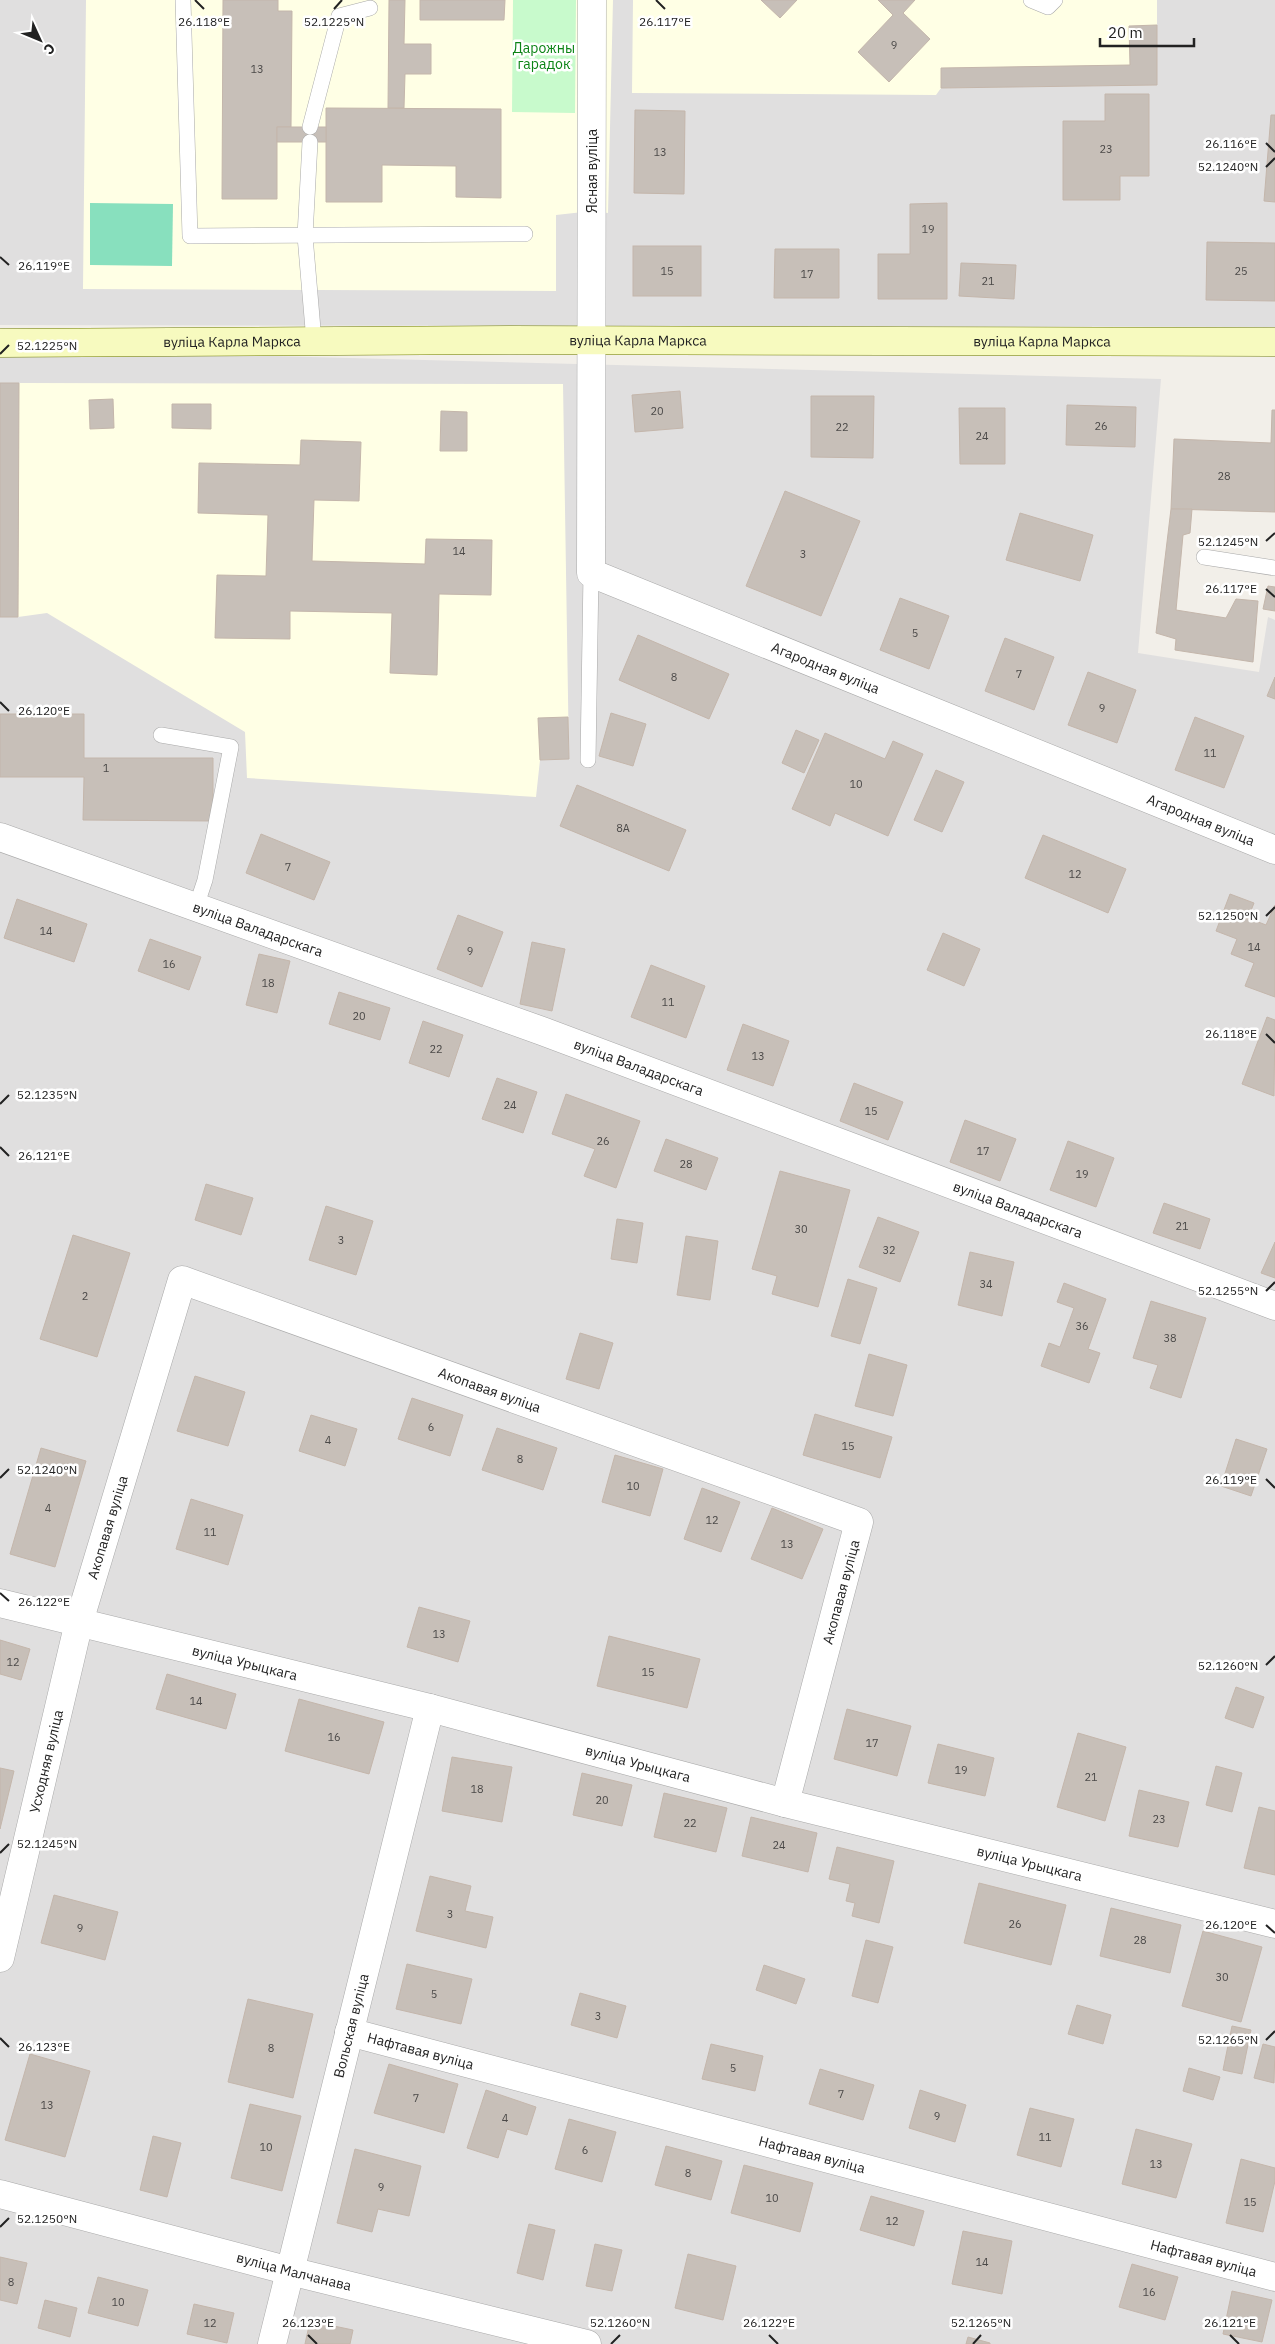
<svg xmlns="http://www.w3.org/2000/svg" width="1275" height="2344" viewBox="0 0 1275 2344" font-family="'IBM Plex Sans',sans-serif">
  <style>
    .residential { fill: #e0dfdf }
    .education { fill: #ffffe5 }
    .park { fill: #c8facc }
    .pitch { fill: #88e0be }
    .building { fill: #c7bfb8; stroke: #c4b6ab }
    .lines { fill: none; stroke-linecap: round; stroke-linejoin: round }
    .lane-casing { stroke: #a9a9a9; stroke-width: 16 }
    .street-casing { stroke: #a9a9a9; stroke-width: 29 }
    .secondary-casing { stroke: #707d05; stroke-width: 29 }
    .lane { stroke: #fff; stroke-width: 15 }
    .street { stroke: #fff; stroke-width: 28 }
    .secondary { stroke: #f7fabf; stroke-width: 28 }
    .ticks { fill: none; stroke: #222; stroke-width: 2 }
    .labels { text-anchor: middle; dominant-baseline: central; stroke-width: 5; stroke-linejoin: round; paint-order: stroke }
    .number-label { font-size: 11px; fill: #4b4948 }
    .park-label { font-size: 14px; fill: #0c8416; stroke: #fff }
    .street-label { font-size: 14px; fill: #222; stroke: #fff }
    .ticks-label { font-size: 12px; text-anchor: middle; fill: #222; stroke: #fff; stroke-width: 5; stroke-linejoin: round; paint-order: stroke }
  </style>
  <rect width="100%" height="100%" fill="#f2efe9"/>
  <g class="residential">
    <path d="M0,0H1275V327L0,325Z"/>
    <path d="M0,349L1161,379L1138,653L1259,672L1268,617L1275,620V2344H0Z"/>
  </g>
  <g class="education">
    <path d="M86,0H613L608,213L592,211L556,215V291L83,289Z"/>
    <path d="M633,0H1157V85L941,88L936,95L632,93Z"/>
    <path d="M19,383L563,384L569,759L540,760L536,797L247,778L245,732L47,613L18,617Z"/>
  </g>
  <path class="park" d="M513,0H576L575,113L512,112Z"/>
  <path class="pitch" d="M90,203L173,204L172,266L90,265Z"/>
  <g class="building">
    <path d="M223,0H278V11H292L291,127H277V199H222Z"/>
    <path d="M389,0H405L404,44H431V74H405L404,108H388Z"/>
    <path d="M420,0H505L504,20H420Z"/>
    <path d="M761,0H797L780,18Z"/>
    <path d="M878,0H915L903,13L930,39L889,82L858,52L893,15Z"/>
    <path d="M1157,25V85L941,88V68L1130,65L1129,26Z"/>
    <path d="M1105,94H1149V176H1120V200H1063V121H1105Z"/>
    <path d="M326,108L501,109V198L456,197V166L382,165V202H326Z"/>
    <path d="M635,110L685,111L684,194L634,193Z"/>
    <path d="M1271,115H1275V202L1264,201Z"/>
    <rect x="277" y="127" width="49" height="15"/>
    <path d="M947,203V299H878V254H910V204Z"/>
    <path d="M1207,242L1275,243V301L1206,300Z"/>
    <rect x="633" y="246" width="68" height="50"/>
    <path d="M775,249H839V298H774Z"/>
    <path d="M961,263L1016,265L1014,299L959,296Z"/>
    <path d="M0,383H19L18,617H0Z"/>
    <path d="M680,391L683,428L635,432L632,395Z"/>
    <path d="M811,396H874L873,458L811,457Z"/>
    <path d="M113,399L114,428L90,429L89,400Z"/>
    <path d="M172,404H211V429L172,428Z"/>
    <path d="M1067,405L1136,407L1135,447L1066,445Z"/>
    <path d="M959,408H1005V464H960Z"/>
    <path d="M1272,410H1275V512L1171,509L1174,439L1271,443Z"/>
    <path d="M441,411L467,412V451H440Z"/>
    <path d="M301,440L361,442L359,501L314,500L312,561L425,564L426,539L492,540L491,595L439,594L437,675L390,673L392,613L290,611V639L215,638L217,575L266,576L268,515L198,513L199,463L300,465Z"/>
    <path d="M785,491L860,521L821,616L746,586Z"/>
    <path d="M1171,509H1192L1190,533L1183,535L1176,610L1226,618L1236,599L1258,601L1253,662L1175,650L1176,639L1156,633Z"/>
    <path d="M1020,513L1093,535L1080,581L1006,560Z"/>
    <path d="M1268,586L1275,587V611L1263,609Z"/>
    <path d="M900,598L949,616L929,669L880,650Z"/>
    <path d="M638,635L729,674L709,719L619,680Z"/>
    <path d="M1005,638L1054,657L1034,710L985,691Z"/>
    <path d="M1088,672L1136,690L1117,743L1068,725Z"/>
    <path d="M1275,677V699L1267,696Z"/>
    <path d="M611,713L646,724L633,766L599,756Z"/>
    <path d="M0,714H84V758H213V821L83,820L84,777H0Z"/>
    <path d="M568,717L569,759L540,760L538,718Z"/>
    <path d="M1195,717L1244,736L1224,788L1175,770Z"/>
    <path d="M796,730L819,740L804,773L782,763Z"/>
    <path d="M825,733L885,759L893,741L923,754L888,836L835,813L830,826L792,809Z"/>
    <path d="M936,770L964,782L942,832L914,820Z"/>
    <path d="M577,785L686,830L669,871L560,826Z"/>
    <path d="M261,834L330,862L314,900L246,873Z"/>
    <path d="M1043,835L1126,869L1108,913L1025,878Z"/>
    <path d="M1230,894L1254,903L1248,918L1266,925L1275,905V997L1245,986L1254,963L1231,954L1237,939L1216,931Z"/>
    <path d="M17,899L87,924L74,962L4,938Z"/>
    <path d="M458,915L503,932L482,987L437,969Z"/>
    <path d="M943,933L980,949L964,986L927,970Z"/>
    <path d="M150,939L201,957L189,990L138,971Z"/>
    <path d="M532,942L565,949L552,1011L520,1004Z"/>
    <path d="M259,954L290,961L277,1013L246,1005Z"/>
    <path d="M651,965L705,986L686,1038L631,1017Z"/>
    <path d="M339,992L390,1008L380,1040L329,1024Z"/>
    <path d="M1267,1017L1275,1020L1274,1096L1242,1084Z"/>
    <path d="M423,1021L463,1035L449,1077L409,1063Z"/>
    <path d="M743,1024L789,1041L773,1086L727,1070Z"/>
    <path d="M497,1078L537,1092L523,1133L482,1119Z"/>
    <path d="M854,1083L903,1102L888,1140L840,1121Z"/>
    <path d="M566,1094L640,1121L616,1188L584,1176L595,1149L552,1134Z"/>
    <path d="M965,1120L1016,1139L1000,1181L950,1162Z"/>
    <path d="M666,1139L718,1158L706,1190L654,1171Z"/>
    <path d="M1068,1141L1114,1158L1096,1207L1050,1190Z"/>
    <path d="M780,1171L850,1190L818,1307L772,1294L777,1276L752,1269Z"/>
    <path d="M206,1184L253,1198L241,1235L195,1220Z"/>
    <path d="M1164,1203L1210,1219L1200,1249L1153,1233Z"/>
    <path d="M326,1206L373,1221L356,1275L309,1260Z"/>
    <path d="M878,1217L919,1232L900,1282L859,1267Z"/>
    <path d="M617,1219L643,1223L637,1263L611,1259Z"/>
    <path d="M73,1235L130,1253L97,1357L40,1339Z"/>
    <path d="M686,1236L718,1241L710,1300L677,1295Z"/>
    <path d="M1275,1242V1278L1261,1273Z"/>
    <path d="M970,1252L1014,1262L1002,1316L958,1305Z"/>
    <path d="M848,1279L877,1288L860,1344L831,1336Z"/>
    <path d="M1064,1283L1106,1299L1088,1349L1100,1353L1089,1383L1041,1366L1049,1343L1060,1347L1074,1308L1057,1302Z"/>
    <path d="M1151,1301L1206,1318L1181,1398L1150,1388L1158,1365L1133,1358Z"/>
    <path d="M580,1333L613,1343L599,1389L566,1379Z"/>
    <path d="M869,1354L907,1365L893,1416L855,1406Z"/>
    <path d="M195,1376L245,1392L228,1446L177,1431Z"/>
    <path d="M412,1398L463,1415L450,1456L398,1439Z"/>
    <path d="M815,1414L892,1437L880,1478L803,1455Z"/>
    <path d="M311,1415L357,1429L345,1466L299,1451Z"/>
    <path d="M497,1428L557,1448L543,1490L482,1470Z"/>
    <path d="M1236,1439L1267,1449L1251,1496L1221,1486Z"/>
    <path d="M41,1448L86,1461L55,1567L10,1554Z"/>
    <path d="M615,1455L663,1469L650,1516L602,1502Z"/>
    <path d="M702,1488L740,1502L721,1552L684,1539Z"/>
    <path d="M191,1499L243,1515L228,1565L176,1549Z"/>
    <path d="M772,1508L823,1529L802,1579L751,1559Z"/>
    <path d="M419,1607L470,1621L458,1662L407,1647Z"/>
    <path d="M609,1636L700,1659L687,1708L597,1686Z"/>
    <path d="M0,1640L30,1649L21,1680L0,1674Z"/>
    <path d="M167,1674L236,1694L226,1729L156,1709Z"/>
    <path d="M1236,1687L1264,1697L1253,1728L1225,1718Z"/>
    <path d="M299,1699L384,1722L369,1774L285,1751Z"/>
    <path d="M847,1709L911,1726L897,1776L834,1759Z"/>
    <path d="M1078,1733L1126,1747L1105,1821L1057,1807Z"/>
    <path d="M938,1744L994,1758L985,1796L928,1783Z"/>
    <path d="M452,1757L512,1767L502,1822L442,1811Z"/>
    <path d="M1216,1766L1242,1773L1232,1812L1206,1805Z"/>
    <path d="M0,1768L14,1771L0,1829Z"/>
    <path d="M582,1773L632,1785L622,1826L573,1815Z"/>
    <path d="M1139,1790L1189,1802L1178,1847L1129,1836Z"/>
    <path d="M664,1793L727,1808L716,1852L654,1837Z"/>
    <path d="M1259,1807L1275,1811V1875L1244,1868Z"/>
    <path d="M751,1817L817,1833L808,1872L742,1856Z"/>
    <path d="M837,1847L894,1861L879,1923L852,1916L855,1903L846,1901L850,1884L829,1879Z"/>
    <path d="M430,1876L471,1886L465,1911L493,1917L486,1948L416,1931Z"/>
    <path d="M979,1883L1066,1905L1051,1965L964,1943Z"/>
    <path d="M54,1895L118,1912L105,1960L41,1943Z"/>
    <path d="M1111,1908L1181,1925L1170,1973L1100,1956Z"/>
    <path d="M1203,1931L1262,1947L1241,2022L1182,2006Z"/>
    <path d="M866,1940L893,1947L878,2003L852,1996Z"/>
    <path d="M407,1964L472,1979L461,2024L396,2009Z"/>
    <path d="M764,1965L805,1979L796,2004L756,1990Z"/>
    <path d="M580,1993L626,2006L617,2038L571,2025Z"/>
    <path d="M248,1999L313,2014L293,2098L228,2082Z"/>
    <path d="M1077,2005L1111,2015L1103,2044L1068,2034Z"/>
    <path d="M1232,2026L1251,2030L1242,2074L1223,2070Z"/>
    <path d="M711,2044L763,2056L755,2091L702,2079Z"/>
    <path d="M1263,2044L1275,2047L1274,2083L1254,2078Z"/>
    <path d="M30,2054L90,2071L65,2157L5,2140Z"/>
    <path d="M389,2064L458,2084L444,2133L374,2113Z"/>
    <path d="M1189,2068L1220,2077L1213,2100L1183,2091Z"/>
    <path d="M820,2069L874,2085L863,2120L809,2104Z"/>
    <path d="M486,2090L536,2107L527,2135L507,2129L498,2158L467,2148Z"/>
    <path d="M920,2090L966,2105L955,2142L909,2128Z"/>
    <path d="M250,2104L301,2116L282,2191L231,2178Z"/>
    <path d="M1030,2108L1074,2119L1061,2167L1017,2155Z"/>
    <path d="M569,2119L616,2132L602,2182L555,2169Z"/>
    <path d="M1136,2129L1192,2144L1176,2198L1122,2184Z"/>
    <path d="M153,2136L181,2143L167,2197L140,2190Z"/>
    <path d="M666,2146L722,2161L711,2200L655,2185Z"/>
    <path d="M355,2149L421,2166L409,2216L378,2209L372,2232L337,2223Z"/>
    <path d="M1241,2159L1275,2168V2181L1263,2232L1226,2223Z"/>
    <path d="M744,2165L813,2183L800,2232L731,2213Z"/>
    <path d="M871,2196L924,2211L914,2246L860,2230Z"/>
    <path d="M529,2224L555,2230L543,2280L517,2273Z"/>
    <path d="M963,2231L1012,2241L1002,2294L952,2284Z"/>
    <path d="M595,2244L622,2250L612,2291L586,2286Z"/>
    <path d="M688,2254L736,2266L723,2320L675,2308Z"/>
    <path d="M0,2257L27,2263L17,2304L0,2300Z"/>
    <path d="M1132,2264L1178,2277L1165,2320L1119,2307Z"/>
    <path d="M98,2277L148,2290L138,2326L88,2313Z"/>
    <path d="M1232,2291L1272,2300L1262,2342L1223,2334Z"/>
    <path d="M45,2300L77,2308L70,2337L38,2328Z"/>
    <path d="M194,2304L234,2313L227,2343L187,2334Z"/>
    <path d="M310,2321L353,2330L350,2344H305Z"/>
    <path d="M968,2337L990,2343V2344H966Z"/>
  </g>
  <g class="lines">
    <g class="lane-casing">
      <g id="lane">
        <path d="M183,0L190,236L525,234"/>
        <path d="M1031,0L1048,7L1055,0"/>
        <path d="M310,127L339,16L370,8"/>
        <path d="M310,142L305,236L314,341"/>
        <path d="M1204,557L1275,568"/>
        <path d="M161,735L231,747L205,880L196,907"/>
        <path d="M588,760L591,573"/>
      </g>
    </g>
    <g class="street-casing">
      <g id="street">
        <path id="s1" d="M592,0L591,573L1275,850"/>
        <path id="s2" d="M0,837L542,1031L1275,1306"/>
        <path id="s3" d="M0,1603L430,1708L785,1803L1275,1924"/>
        <path id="s4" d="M0,1958L79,1622L182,1280L859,1522L785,1803"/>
        <path id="s5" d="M349,2032L1275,2277"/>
        <path id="s6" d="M0,2194L290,2271L587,2344"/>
        <path id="s7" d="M272,2344L430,1708"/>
      </g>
    </g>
    <g class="secondary-casing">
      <g id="secondary">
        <path id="s8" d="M0,343L509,340L1275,342"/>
      </g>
    </g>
    <use href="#lane" class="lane"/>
    <use href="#street" class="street"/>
    <use href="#secondary" class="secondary"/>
  </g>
  <path class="ticks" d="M195,0L204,9M656,0L665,9M334,9L342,0M1266,143L1275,152M1266,167L1275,158M0,257L9,265M0,354L9,345M1266,541L1275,533M1266,589L1275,597M0,702L9,711M1266,916L1275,907M1266,1034L1275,1043M0,1104L9,1095M0,1147L9,1156M1266,1291L1275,1282M0,1478L9,1469M1266,1479L1275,1488M0,1593L9,1601M1266,1665L1275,1656M0,1853L9,1844M1266,1925L1275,1933M0,2038L9,2047M1266,2040L1275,2031M0,2227L9,2218M308,2335L317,2344M769,2335L778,2344M1230,2335L1239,2344M611,2344L620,2335M973,2344L981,2335"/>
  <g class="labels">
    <g class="number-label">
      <text x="894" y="45">9</text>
      <text x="257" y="69">13</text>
      <text x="1106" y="149">23</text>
      <text x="660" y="152">13</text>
      <text x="928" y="229">19</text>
      <text x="667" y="271">15</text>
      <text x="1241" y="271">25</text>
      <text x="807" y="274">17</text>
      <text x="988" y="281">21</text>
      <text x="657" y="411">20</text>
      <text x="1101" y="426">26</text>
      <text x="842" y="427">22</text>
      <text x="982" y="436">24</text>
      <text x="1224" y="476">28</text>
      <text x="459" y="551">14</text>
      <text x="803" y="554">3</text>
      <text x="915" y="633">5</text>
      <text x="1019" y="674">7</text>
      <text x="674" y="677">8</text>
      <text x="1102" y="708">9</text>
      <text x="1210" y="753">11</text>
      <text x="106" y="768">1</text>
      <text x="856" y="784">10</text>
      <text x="623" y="828">8А</text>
      <text x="288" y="867">7</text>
      <text x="1075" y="874">12</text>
      <text x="46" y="931">14</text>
      <text x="1254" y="947">14</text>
      <text x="470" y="951">9</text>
      <text x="169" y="964">16</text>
      <text x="268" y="983">18</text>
      <text x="668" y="1002">11</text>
      <text x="359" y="1016">20</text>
      <text x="436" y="1049">22</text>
      <text x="758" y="1056">13</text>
      <text x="510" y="1105">24</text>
      <text x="871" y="1111">15</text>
      <text x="603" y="1141">26</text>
      <text x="983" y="1151">17</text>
      <text x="686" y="1164">28</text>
      <text x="1082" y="1174">19</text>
      <text x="1182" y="1226">21</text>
      <text x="801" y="1229">30</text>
      <text x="341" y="1240">3</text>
      <text x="889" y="1250">32</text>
      <text x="986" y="1284">34</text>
      <text x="85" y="1296">2</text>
      <text x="1082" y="1326">36</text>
      <text x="1170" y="1338">38</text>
      <text x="431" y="1427">6</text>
      <text x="328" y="1440">4</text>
      <text x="848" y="1446">15</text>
      <text x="520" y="1459">8</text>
      <text x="633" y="1486">10</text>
      <text x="48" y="1508">4</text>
      <text x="712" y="1520">12</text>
      <text x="210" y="1532">11</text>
      <text x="787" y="1544">13</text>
      <text x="439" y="1634">13</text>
      <text x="13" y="1662">12</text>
      <text x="648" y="1672">15</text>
      <text x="196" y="1701">14</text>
      <text x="334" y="1737">16</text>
      <text x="872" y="1743">17</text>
      <text x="961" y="1770">19</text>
      <text x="1091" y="1777">21</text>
      <text x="477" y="1789">18</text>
      <text x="602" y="1800">20</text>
      <text x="1159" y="1819">23</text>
      <text x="690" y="1823">22</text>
      <text x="779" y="1845">24</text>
      <text x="450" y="1914">3</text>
      <text x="1015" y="1924">26</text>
      <text x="80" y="1928">9</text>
      <text x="1140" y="1940">28</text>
      <text x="1222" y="1977">30</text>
      <text x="434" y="1994">5</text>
      <text x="598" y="2016">3</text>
      <text x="271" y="2048">8</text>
      <text x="733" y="2068">5</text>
      <text x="841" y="2094">7</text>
      <text x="416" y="2098">7</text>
      <text x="47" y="2105">13</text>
      <text x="937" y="2116">9</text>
      <text x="505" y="2118">4</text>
      <text x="1045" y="2137">11</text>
      <text x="266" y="2147">10</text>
      <text x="585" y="2150">6</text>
      <text x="1156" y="2164">13</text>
      <text x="688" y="2173">8</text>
      <text x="381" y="2187">9</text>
      <text x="772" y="2198">10</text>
      <text x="1250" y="2202">15</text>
      <text x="892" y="2221">12</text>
      <text x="982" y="2262">14</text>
      <text x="11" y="2282">8</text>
      <text x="1149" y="2292">16</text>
      <text x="118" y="2302">10</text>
      <text x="210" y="2323">12</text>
    </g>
    <g class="park-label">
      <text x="544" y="48">Дарожны<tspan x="544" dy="16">гарадок</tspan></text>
    </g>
    <g class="street-label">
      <text transform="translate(592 171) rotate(-90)">Ясная вуліца</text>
      <text stroke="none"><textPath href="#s8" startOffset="232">вуліца Карла Маркса</textPath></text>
      <text stroke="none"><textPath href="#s8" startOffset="638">вуліца Карла Маркса</textPath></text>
      <text stroke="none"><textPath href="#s8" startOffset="1042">вуліца Карла Маркса</textPath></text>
      <text stroke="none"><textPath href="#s1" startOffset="826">Агародная вуліца</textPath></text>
      <text stroke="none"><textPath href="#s1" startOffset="1231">Агародная вуліца</textPath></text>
      <text stroke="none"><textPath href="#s2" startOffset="274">вуліца Валадарскага</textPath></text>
      <text stroke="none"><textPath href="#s2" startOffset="679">вуліца Валадарскага</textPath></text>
      <text stroke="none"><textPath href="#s2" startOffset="1084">вуліца Валадарскага</textPath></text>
      <text stroke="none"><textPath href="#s4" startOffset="1029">Акопавая вуліца</textPath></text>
      <text stroke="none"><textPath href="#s4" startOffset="444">Акопавая вуліца</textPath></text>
      <text transform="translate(841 1592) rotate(-75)">Акопавая вуліца</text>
      <text stroke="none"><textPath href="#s3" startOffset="252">вуліца Урыцкага</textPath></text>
      <text stroke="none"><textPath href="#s4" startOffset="202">Усходняя вуліца</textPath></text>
      <text stroke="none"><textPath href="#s3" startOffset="658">вуліца Урыцкага</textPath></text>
      <text stroke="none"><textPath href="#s3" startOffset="1062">вуліца Урыцкага</textPath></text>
      <text stroke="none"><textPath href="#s7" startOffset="328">Вольская вуліца</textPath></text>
      <text stroke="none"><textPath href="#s5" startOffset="74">Нафтавая вуліца</textPath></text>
      <text stroke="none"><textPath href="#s5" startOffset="479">Нафтавая вуліца</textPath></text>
      <text stroke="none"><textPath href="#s5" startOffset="884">Нафтавая вуліца</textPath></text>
      <text stroke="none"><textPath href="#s6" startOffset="304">вуліца Малчанава</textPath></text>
    </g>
  </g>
  <g class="ticks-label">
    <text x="204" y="26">26.118°E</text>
    <text x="665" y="26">26.117°E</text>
    <text x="334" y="26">52.1225°N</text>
    <text x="1231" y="148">26.116°E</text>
    <text x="1228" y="171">52.1240°N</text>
    <text x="44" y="270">26.119°E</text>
    <text x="47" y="350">52.1225°N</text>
    <text x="1228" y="546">52.1245°N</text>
    <text x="1231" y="593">26.117°E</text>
    <text x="44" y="715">26.120°E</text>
    <text x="1228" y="920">52.1250°N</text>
    <text x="1231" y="1038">26.118°E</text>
    <text x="47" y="1099">52.1235°N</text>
    <text x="44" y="1160">26.121°E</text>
    <text x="1228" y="1295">52.1255°N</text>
    <text x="47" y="1474">52.1240°N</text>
    <text x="1231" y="1484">26.119°E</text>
    <text x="44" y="1606">26.122°E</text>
    <text x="1228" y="1670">52.1260°N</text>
    <text x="47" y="1848">52.1245°N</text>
    <text x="1231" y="1929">26.120°E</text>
    <text x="1228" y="2044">52.1265°N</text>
    <text x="44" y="2051">26.123°E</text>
    <text x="47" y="2223">52.1250°N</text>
    <text x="620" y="2327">52.1260°N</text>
    <text x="981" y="2327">52.1265°N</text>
    <text x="308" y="2327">26.123°E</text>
    <text x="769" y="2327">26.122°E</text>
    <text x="1230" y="2327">26.121°E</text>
  </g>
  <g transform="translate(40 40) rotate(134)" stroke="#ffffff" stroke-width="4" paint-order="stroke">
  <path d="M0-4L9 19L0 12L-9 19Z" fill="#222222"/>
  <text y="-8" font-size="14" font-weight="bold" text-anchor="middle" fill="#222222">С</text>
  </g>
  <path d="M1100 38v8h94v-8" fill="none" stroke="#222222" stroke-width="2.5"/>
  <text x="1108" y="38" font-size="15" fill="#222222" stroke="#ffffff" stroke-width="4" paint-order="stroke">20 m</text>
</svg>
